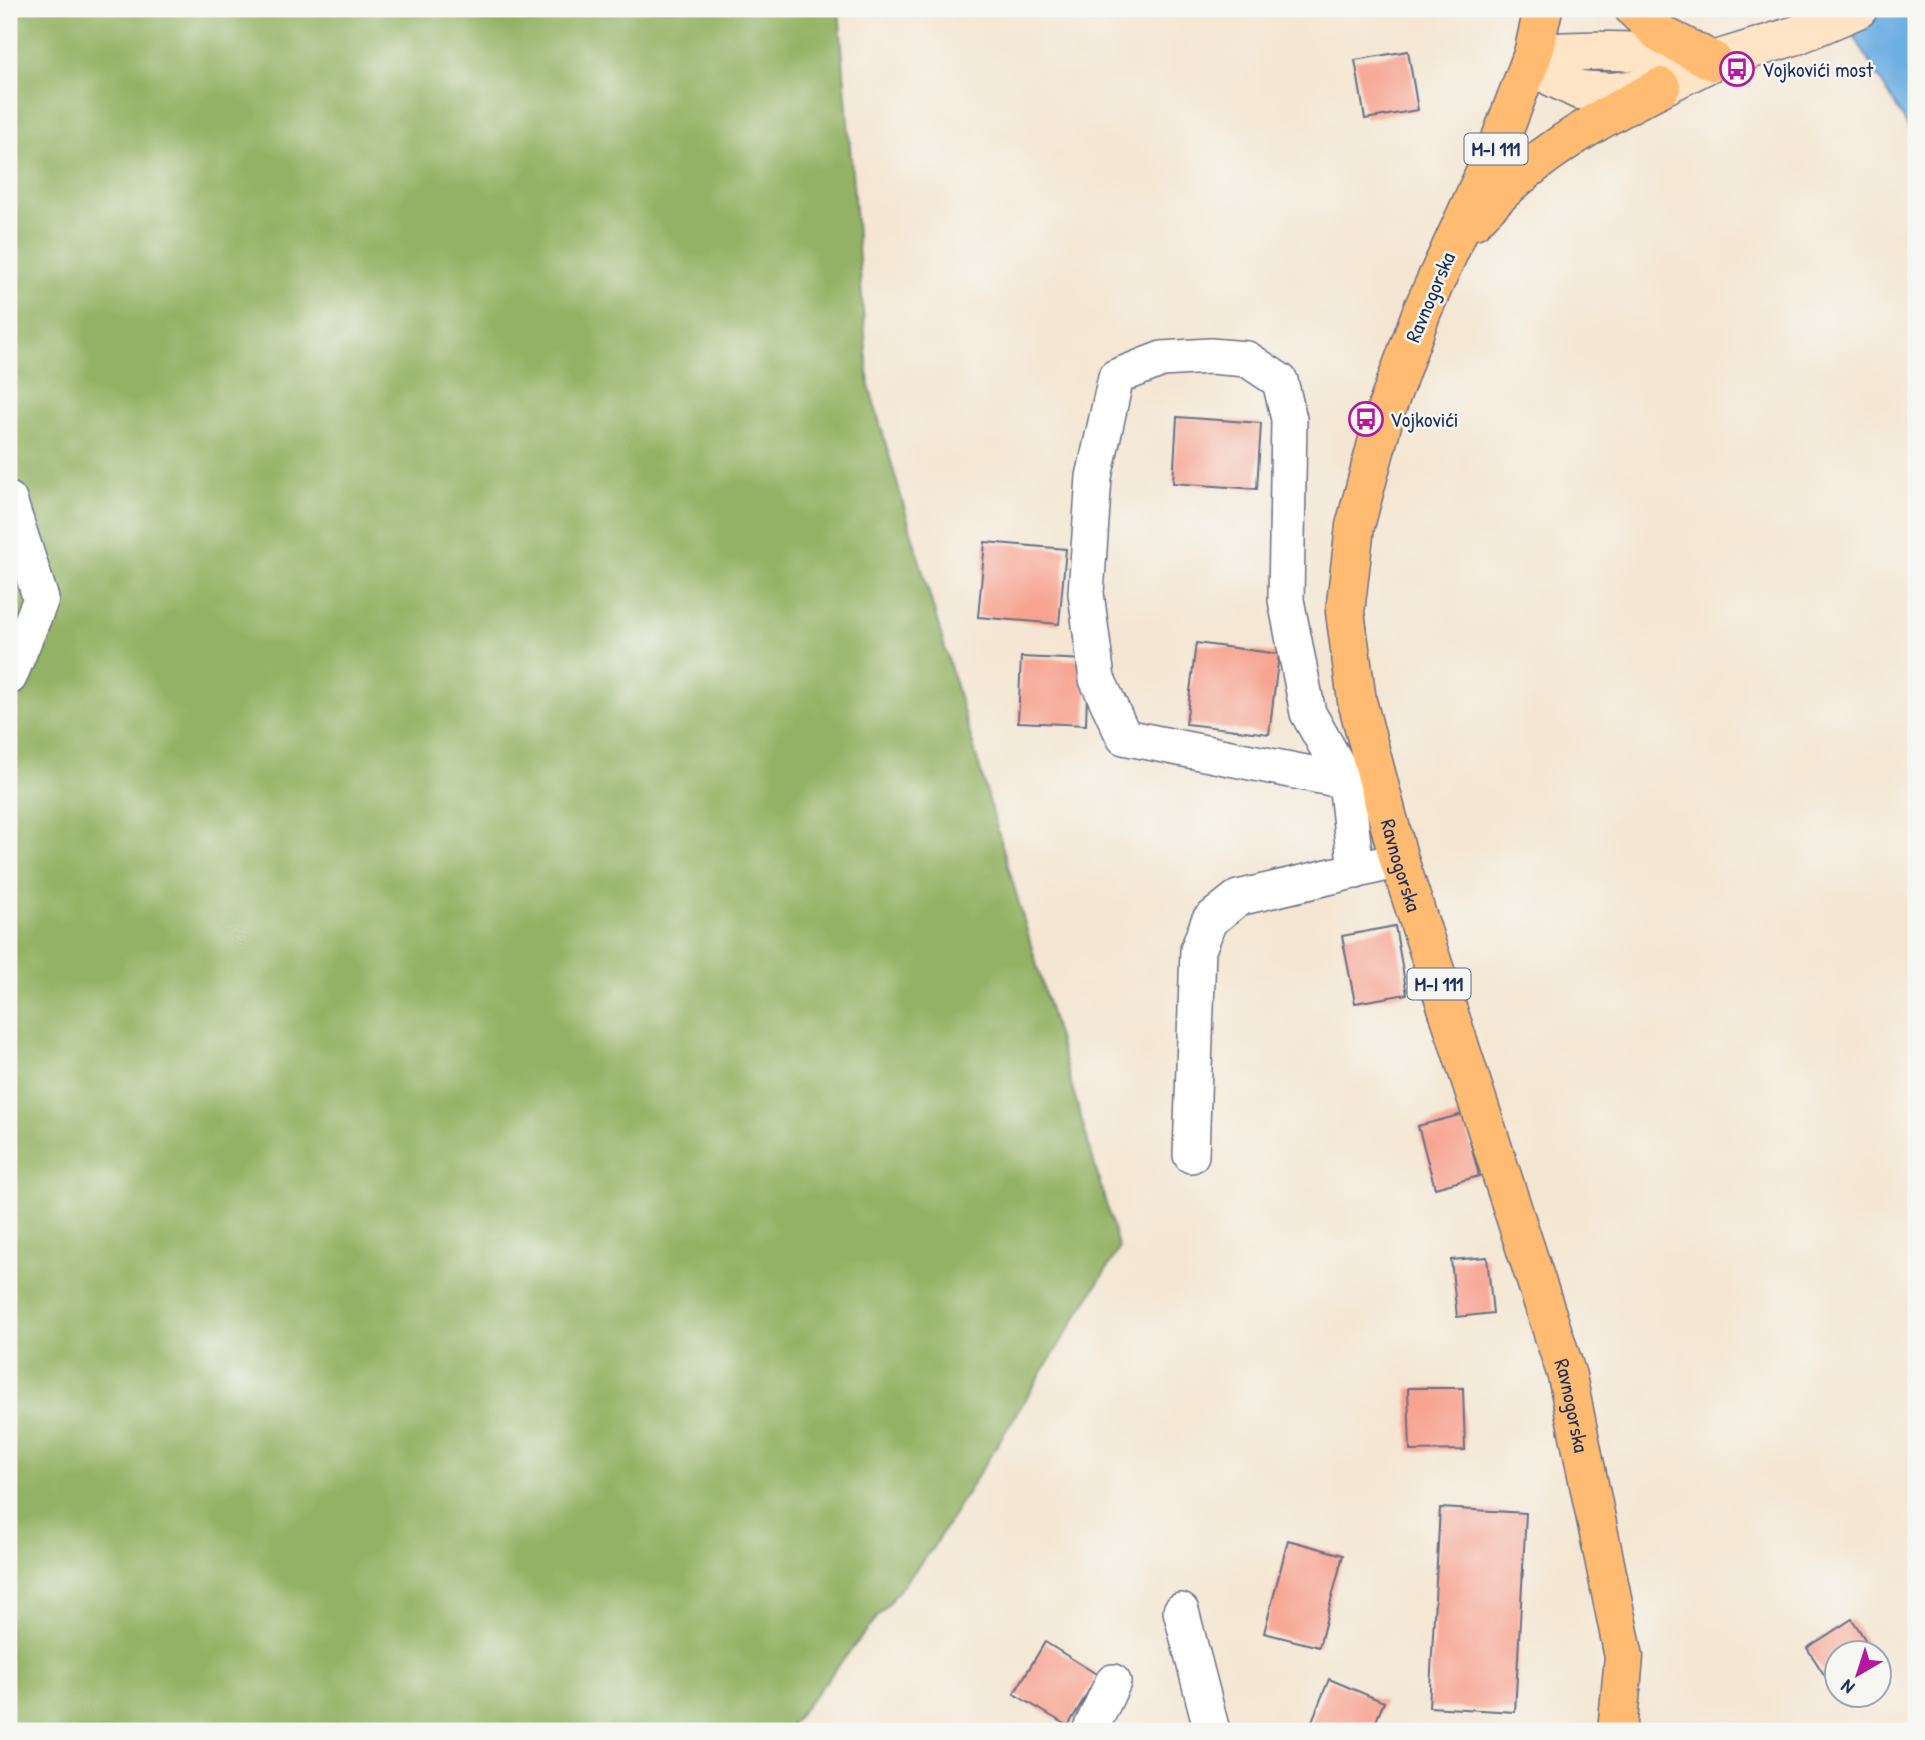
<svg xmlns="http://www.w3.org/2000/svg" width="1925" height="1740" viewBox="0 0 1925 1740" font-family="'Patrick Hand',sans-serif">
  <style>
    .forest { fill: #94b265; stroke: #587062; stroke-width: 2 }
    .water { fill: #6eafe2; stroke: #446fa0; stroke-width: 2 }
    .building { fill: #f7a390 }
    .lines { fill: none; stroke-linecap: round; stroke-linejoin: round }
    .street-casing { stroke: #676f87; stroke-width: 38 }
    .secondary-casing { stroke: #676f87; stroke-width: 41 }
    .primary-casing { stroke: #676f87; stroke-width: 41 }
    .street { stroke: #fff; stroke-width: 35 }
    .secondary { stroke: #ffe4c6; stroke-width: 38 }
    .primary { stroke: #ffbb71; stroke-width: 38 }
    .labels { text-anchor: middle; dominant-baseline: central; stroke-width: 5; stroke-linejoin: round; paint-order: stroke }
    .shield { fill: #f6f6f2; stroke: #5d6b8a; stroke-width: 2 }
    .shield-label { font-size: 19px; font-weight: bold; fill: #1b2f5e }
    .poi-label { font-size: 21px; fill: #1b2f5e; stroke: #f6f6f2; text-anchor: start }
    .street-label { font-size: 21px; fill: #1b2f5e; stroke: #f6f6f2 }
  </style>
  <rect width="100%" height="100%" fill="#f6f6f2"/>
  <filter id="ink" filterUnits="userSpaceOnUse"><feTurbulence type="fractalNoise" baseFrequency=".0143" numOctaves="2"/><feDisplacementMap in="SourceGraphic" scale="14" xChannelSelector="R" yChannelSelector="G"/><feConvolveMatrix kernelMatrix="1 2 1 2 8 2 1 2 1" color-interpolation-filters="sRGB"/></filter>
  <filter id="wash" filterUnits="userSpaceOnUse"><feTurbulence type="fractalNoise" baseFrequency=".00686" numOctaves="4" result="noise"/><feDisplacementMap in="SourceGraphic" scale="28" xChannelSelector="R" yChannelSelector="G"/><feGaussianBlur stdDeviation="1.57" result="paint"/><feColorMatrix in="noise" values="0 0 0 0 0 0 0 0 0 0 0 0 0 0 0 0 0 1.4 0 .05"/><feComposite in="paint" operator="in"/></filter>
  <g filter="url(#wash)">
    <rect width="100%" height="100%" fill="#f4e6d2"/>
    <path class="forest" d="M9,9H839L869,386L1119,1249L932,1549L786,1731H9Z"/>
    <path class="water" d="M1838,9H1916V140Z"/>
    <g id="blocks">
      <g class="building">
        <path d="M1408,51L1418,110L1365,119L1355,60Z"/>
        <path d="M1177,417L1261,423L1257,489L1173,483Z"/>
        <path d="M985,542L1066,549L1059,624L978,617Z"/>
        <path d="M1196,643L1279,654L1269,734L1186,724Z"/>
        <path d="M1021,657L1088,660L1086,725L1018,722Z"/>
        <path d="M1395,926L1407,994L1355,1003L1342,936Z"/>
        <path d="M1463,1114L1479,1176L1435,1188L1418,1126Z"/>
        <path d="M1487,1257L1493,1313L1457,1317L1451,1260Z"/>
        <path d="M1408,1388H1463L1465,1450L1410,1451Z"/>
        <path d="M1440,1508L1526,1513L1515,1712L1429,1707Z"/>
        <path d="M1288,1540L1343,1555L1319,1647L1264,1633Z"/>
        <path d="M1852,1619L1873,1652H1838V1696L1807,1648Z"/>
        <path d="M1045,1642L1098,1675L1068,1726L1014,1694Z"/>
        <path d="M1329,1679L1384,1702L1372,1731H1308Z"/>
      </g>
    </g>
  </g>
  <g filter="url(#ink)">
    <use href="#blocks" fill-opacity="0" stroke="#676f87" stroke-width="2"/>
    <g class="lines">
      <g class="street-casing">
        <g id="street">
          <path d="M9,500L41,599L9,677"/>
          <path d="M1346,781L1308,713L1286,600L1289,419L1280,381L1247,359L1210,356L1162,359L1116,377L1094,477L1086,593L1097,679L1124,737L1346,781L1356,871"/>
          <path d="M1191,1155L1198,950L1209,921L1238,898L1379,865"/>
          <path d="M1181,1611L1212,1731"/>
          <path d="M1090,1731L1113,1682"/>
        </g>
      </g>
      <g class="secondary-casing">
        <g id="secondary">
          <path d="M1533,54L1552,77L1579,90L1611,92L1661,87L1713,61L1797,35L1858,9"/>
          <path d="M1533,54C1591,48 1646,50 1704,59"/>
        </g>
      </g>
      <g class="primary-casing">
        <g id="primary">
          <path id="s1" d="M1543,9L1533,54L1501,138L1422,311L1385,413L1355,526L1345,612L1357,701L1399,860L1567,1376L1624,1657L1617,1731"/>
          <path d="M1634,9L1662,35L1713,61"/>
          <path d="M1474,220C1531,158 1587,125 1661,87"/>
        </g>
      </g>
      <use href="#street" class="street"/>
      <use href="#secondary" class="secondary"/>
      <use href="#primary" class="primary"/>
    </g>
  </g>
  <defs>
    <g id="bus-ring" transform="scale(1.75)"><circle r="9.5" fill="#f6f6f2" stroke="#b5179e" stroke-width="1.5"/><path d="M-5-6H5V4H4V6H2V4H-2V6H-4V4H-5ZM-3.5-4V0h7V-4ZM-3.5 1.2v1.5H-2V1.2ZM2 1.2v1.5H3.5V1.2Z" fill="#b5179e"/></g>
  </defs>
  <g fill-rule="evenodd">
    <use href="#bus-ring" x="1737" y="69"/>
    <use href="#bus-ring" x="1366" y="419"/>
  </g>
  <g class="labels">
    <g class="shield">
      <rect x="1464.5" y="133.5" width="63" height="31" rx="5"/>
      <rect x="1407.5" y="968.5" width="63" height="31" rx="5"/>
    </g>
    <g class="shield-label">
      <text x="1496" y="149">M-I 111</text>
      <text x="1439" y="984">M-I 111</text>
    </g>
    <g class="poi-label">
      <text x="1762" y="69">Vojkovići most</text>
      <text x="1390" y="419">Vojkovići</text>
    </g>
    <g class="street-label">
      <text transform="translate(1430 297) rotate(-67)">Ravnogorska</text>
      <text stroke="none"><textPath href="#s1" startOffset="898">Ravnogorska</textPath></text>
      <text stroke="none"><textPath href="#s1" startOffset="1465">Ravnogorska</textPath></text>
    </g>
  </g>
  <rect width="1925" height="1740" fill="none" stroke="#f6f6f2" stroke-width="35"/>
  <g transform="translate(1858 1674) rotate(219)"><circle r="33" fill="#f6f6f2" stroke="#9ea6b7" stroke-width="2"/>
  <path d="M0-5L12 26L0 18L-12 26Z" fill="#b5179e"/>
  <text y="-10" font-size="19" font-weight="bold" text-anchor="middle" fill="#1b2f5e">N</text>
  </g>
</svg>
